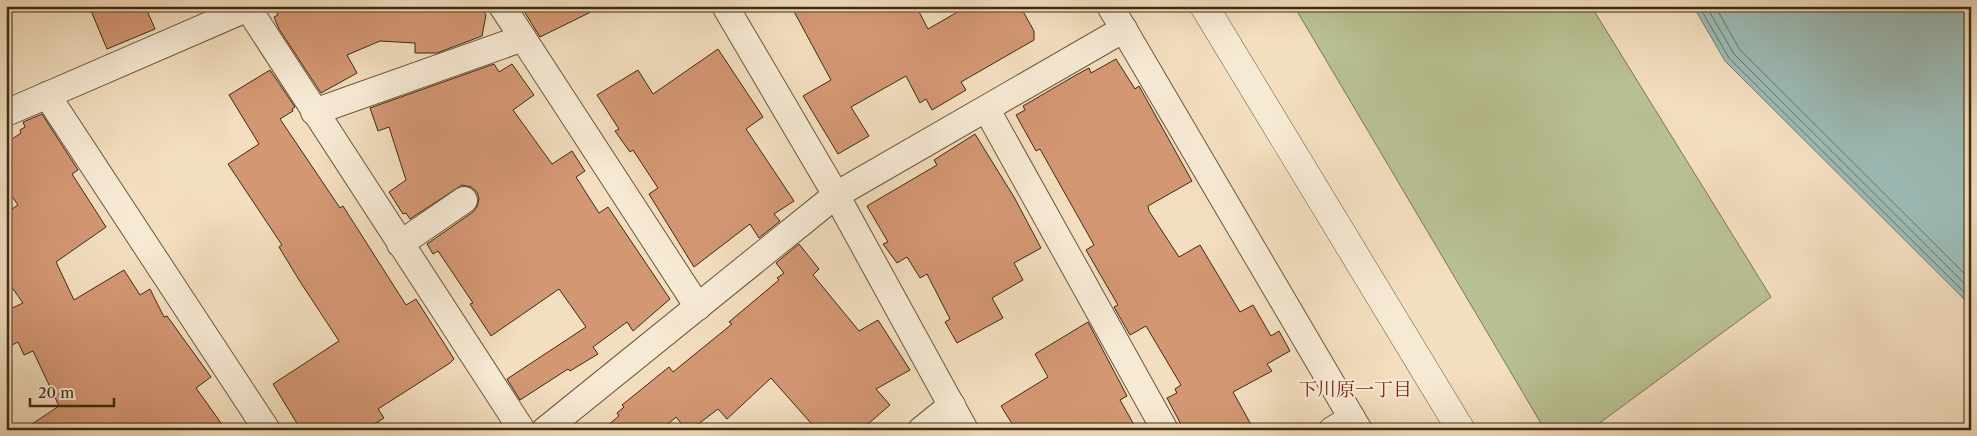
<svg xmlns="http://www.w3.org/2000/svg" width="1977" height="436" viewBox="0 0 1977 436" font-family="'Libre Caslon Text','Noto Serif JP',serif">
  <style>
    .green { fill: #b9c193; stroke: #7b7652 }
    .water { fill: #9cbbb6; stroke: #768174 }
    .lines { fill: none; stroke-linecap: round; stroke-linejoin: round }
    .shore { stroke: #6c7364; stroke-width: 1 }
    .building { fill: #d49774; stroke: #3d2b11 }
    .minor-casing { stroke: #6a583c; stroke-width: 28 }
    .tertiary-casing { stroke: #6a583c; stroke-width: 29 }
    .minor { stroke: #f7ead5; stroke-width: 26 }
    .tertiary { stroke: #f7ead5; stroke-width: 28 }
    .labels { text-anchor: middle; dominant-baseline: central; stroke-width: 4.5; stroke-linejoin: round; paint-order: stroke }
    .neighbourhood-label { font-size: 19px; fill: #7a1f14; stroke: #f7ead5 }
  </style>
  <rect width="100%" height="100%" fill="#f3debf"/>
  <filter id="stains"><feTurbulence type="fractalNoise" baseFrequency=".004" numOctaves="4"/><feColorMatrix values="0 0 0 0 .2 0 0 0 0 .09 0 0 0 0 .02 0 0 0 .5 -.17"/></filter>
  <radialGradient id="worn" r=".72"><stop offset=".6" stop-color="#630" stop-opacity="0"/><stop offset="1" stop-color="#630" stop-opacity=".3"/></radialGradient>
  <path class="green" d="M1294,6H1591L1771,297L1590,430H1545Z"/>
  <path class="water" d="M1693,6H1971V306L1725,61Z"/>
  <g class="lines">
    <g class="shore">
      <path d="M1699,6L1729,58L1971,299"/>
      <path d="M1706,6L1734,54L1971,290"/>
      <path d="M1715,6L1740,50L1971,280"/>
    </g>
  </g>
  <g class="building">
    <path d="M89,6H145L155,29L107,49Z"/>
    <path d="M273,6H481L486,15L482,36L437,53H415V43L380,41L347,55L357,73L321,93L279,29L274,17L278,15Z"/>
    <path d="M521,6H603L540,37Z"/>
    <path d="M791,6H916L928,29L968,6H1020L1034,31V40L961,82L966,90L932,110L926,99L920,103L906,76L851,107L869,136L838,154L803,96L831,80Z"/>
    <path d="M718,49L763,117L746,129L794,201L774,214L780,221L759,238L750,224L694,267L649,194L658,188L633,150L630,152L615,131L619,129L597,95L638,70L653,94Z"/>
    <path d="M1116,59L1135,89L1139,86L1192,181L1148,206L1149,211L1179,257L1200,245L1240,312L1253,305L1271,336L1279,331L1290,351L1267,364L1272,371L1233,392L1254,430H1184L1167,398L1177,393L1175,389L1181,385L1146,326L1130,335L1114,307L1118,305L1086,250L1094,245L1040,149L1036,151L1016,115L1025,110L1023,106L1076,75L1089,68L1091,73Z"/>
    <path d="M494,64L499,72L512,64L534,95L513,110L552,164L572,151L585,171L576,177L599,213L608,207L670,299L633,331L627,322L593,347L598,354L570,371L568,369L520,400L507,379L586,327L559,289L491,336L470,304L473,303L438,251L433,254L427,244L473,212L477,207L479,199L477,192L471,187L462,185L410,219L406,213L403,214L389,192L406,180L389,127L378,131L370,108Z"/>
    <path d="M270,70L295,107L292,109L293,111L280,119L340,208L343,206L406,305L416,299L454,359L450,363L378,409L384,418L365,430H301L273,384L339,341L299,280L279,247L282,245L228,164L259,144L229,95Z"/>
    <path d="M42,114L78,170L72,174L106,227L56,262L74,300L124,270L140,295L150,289L164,317L167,316L211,377L196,388L226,430H23L59,406L33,351L24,355L18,342L6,348V311L23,303L6,279V213L18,205L6,188V143L21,133L20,130L25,127L23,122Z"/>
    <path d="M975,134L1014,197L1041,248L1014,263L1023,280L992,298L1003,318L957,343L945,322L950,319L927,274L920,278L907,257L897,263L883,244L888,242L867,206L937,165L934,160Z"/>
    <path d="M799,244L819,269L813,275L859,331L878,320L910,370L876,389L890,405L861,430H817L771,378L727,419L718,409L693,428L690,424L685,428L676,417L661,430H602L619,416L617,413L624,407L622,405L669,367L673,372L732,324L729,322L779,280L777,278L784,273L776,263Z"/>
    <path d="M1088,322L1127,396L1120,400L1137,430H1016L1001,406L1048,377L1035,354Z"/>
  </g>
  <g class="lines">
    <g class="minor-casing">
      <g id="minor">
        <path d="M502,6L698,307"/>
        <path d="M725,6L836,195L965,430"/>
        <path d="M1110,6L1359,430"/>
        <path d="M248,8L522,430"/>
        <path d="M47,95L267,430"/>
        <path d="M987,110L1165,430"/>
        <path d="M314,112L523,38"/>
        <path d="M6,113L253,6"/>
        <path d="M400,244L464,200"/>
        <path d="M545,430L836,195L1124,29"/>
        <path d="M921,430L952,405"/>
        <path d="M1332,430L1352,418"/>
      </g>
    </g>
    <g class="tertiary-casing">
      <path id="tertiary" d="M1204,6L1461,430"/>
    </g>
    <use href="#minor" class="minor"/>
    <use href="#tertiary" class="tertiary"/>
  </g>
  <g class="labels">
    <g class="neighbourhood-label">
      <text x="1355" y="389">下川原一丁目</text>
    </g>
  </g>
  <rect width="1977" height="436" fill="none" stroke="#f3debf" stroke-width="25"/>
  <rect x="8" y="8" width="1962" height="421" fill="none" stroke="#3d2b11" stroke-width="2.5"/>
  <rect x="12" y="12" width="1952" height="411" fill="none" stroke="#3d2b11"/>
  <path d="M30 398v8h84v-8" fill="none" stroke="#3d2b11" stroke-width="2.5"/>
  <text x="38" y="398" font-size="15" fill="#3d2b11" stroke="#f7ead5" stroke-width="4" paint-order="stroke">20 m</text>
  <rect width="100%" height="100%" filter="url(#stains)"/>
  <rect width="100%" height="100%" fill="url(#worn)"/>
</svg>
